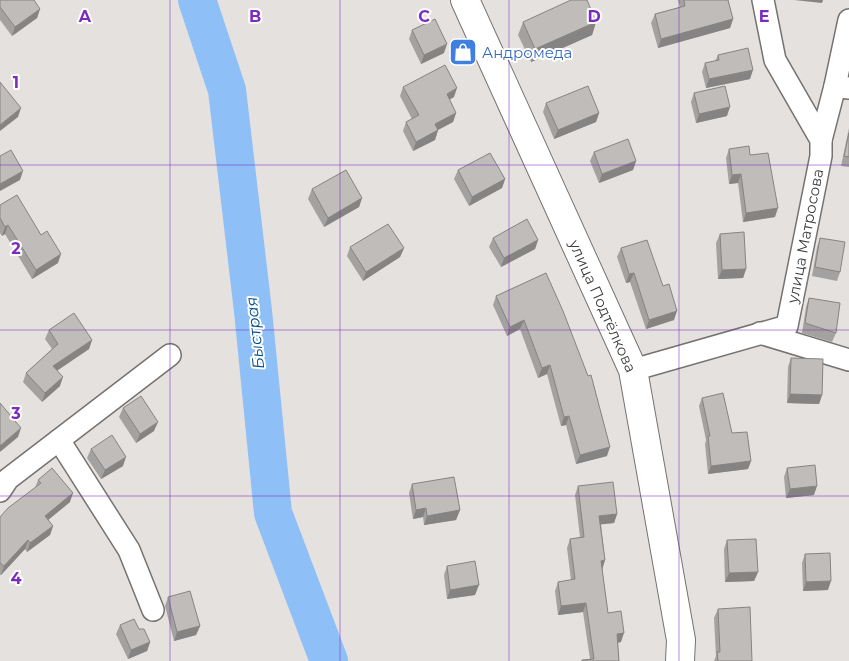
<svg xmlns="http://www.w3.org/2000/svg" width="849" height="661" viewBox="0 0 849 661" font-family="Montserrat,sans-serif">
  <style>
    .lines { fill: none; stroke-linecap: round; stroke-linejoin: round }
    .river { stroke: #8ec0f7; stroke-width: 38 }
    .street-casing { stroke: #757270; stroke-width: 24 }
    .secondary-casing { stroke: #757270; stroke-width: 30 }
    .street { stroke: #fff; stroke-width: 21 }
    .secondary { stroke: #fff; stroke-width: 28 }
    .wall { fill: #a4a2a0 }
    .shaded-wall { fill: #868482 }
    .building { fill: #bfbcba; stroke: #868482 }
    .grid { fill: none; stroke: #7b2cbf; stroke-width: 1; stroke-opacity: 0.55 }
    .labels { text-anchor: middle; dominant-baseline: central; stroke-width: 4; stroke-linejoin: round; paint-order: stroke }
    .shop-label { font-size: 15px; fill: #366cbe; stroke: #fff; text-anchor: start }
    .street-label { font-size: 15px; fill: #3d3c3b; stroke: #fff }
    .water-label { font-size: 16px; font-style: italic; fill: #024d89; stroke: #fff }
    .grid-label { font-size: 16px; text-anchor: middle; font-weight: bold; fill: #7b2cbf; stroke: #fff; stroke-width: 4; stroke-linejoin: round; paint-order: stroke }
  </style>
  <rect width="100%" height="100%" fill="#e5e1df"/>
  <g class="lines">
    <path class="river" d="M197,0L227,90L253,311L273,513L329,661"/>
    <g class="street-casing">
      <g id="street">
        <path d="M835,86L849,20"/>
        <path d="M821,140L835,86L849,88"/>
        <path d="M760,333L849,360"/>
        <path d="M633,370L787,326L821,156V140L775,60L763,0"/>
        <path d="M59,440L129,550L153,610"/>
        <path d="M0,491L8,479L170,355"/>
      </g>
    </g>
    <g class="secondary-casing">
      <path id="secondary" d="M465,0L633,370L681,640L680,661"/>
    </g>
    <use href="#street" class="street"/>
    <use href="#secondary" class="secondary"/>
  </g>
  <g class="wall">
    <path d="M0,0L40,9L37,18L12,36L0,20Z"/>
    <path d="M678,0H728L733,19L730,28L658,48L651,23L655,14L680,7Z"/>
    <path d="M523,22H596L592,35L531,62L518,35Z"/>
    <path d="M412,30L444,53L421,64L409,39Z"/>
    <path d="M718,55L750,79L706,88L702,72L705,63L715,61Z"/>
    <path d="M403,87L454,97L449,100L456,113L453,122L438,130L435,140L413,151L403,131L406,122L412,119L400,96Z"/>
    <path d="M694,93L727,116L696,123L691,102Z"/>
    <path d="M546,103L599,113L596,122L554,139L543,112Z"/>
    <path d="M849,128V167L841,166Z"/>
    <path d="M729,149L750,155L775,217L743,222L738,183L729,184L726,158Z"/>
    <path d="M594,152L636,161L633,170L599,183L590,161Z"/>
    <path d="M458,170L505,179L502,188L469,206L454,179Z"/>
    <path d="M312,189L362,198L359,207L324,227L308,199Z"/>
    <path d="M0,205L41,235L58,263L32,279L5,234L2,236L0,233Z"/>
    <path d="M720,234L746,269L743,278L718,279L716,243Z"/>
    <path d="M493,238L538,240L535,249L501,267L489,247Z"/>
    <path d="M820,238L840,272L837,281L812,276L817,247Z"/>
    <path d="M350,247L404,248L400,257L363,281L347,256Z"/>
    <path d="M621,248L663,286L674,320L646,329L630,282L626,283L617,257Z"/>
    <path d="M546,273L607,456L576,464L566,425L561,426L547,374L538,378L520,329L507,336L493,305L496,296Z"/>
    <path d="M809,298L836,333L832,342L802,333L806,307Z"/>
    <path d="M49,330L92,340L89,349L57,371L60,386L42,402L23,382L26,373L52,349L45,339Z"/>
    <path d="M791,358L822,395L819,404L787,403L788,367Z"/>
    <path d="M702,398L732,433L751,461L748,469L708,474L705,444L706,440L699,406Z"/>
    <path d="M123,408L154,431L136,443L119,417Z"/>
    <path d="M91,449L123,466L101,479L87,458Z"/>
    <path d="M787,468L814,495L786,498L784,477Z"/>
    <path d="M38,480L70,502L48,520L53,526L50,535L27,552L25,549L1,575H0V517L35,488Z"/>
    <path d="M412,484L460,510L456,520L424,525L423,517L413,519L409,493Z"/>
    <path d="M578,486L617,514L614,523L601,524L605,560L602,569L608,613L621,642L618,643L619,661H581L582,660L590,659L583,612L558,615L555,591L558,582L571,580L567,548L570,539L580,537L575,495Z"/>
    <path d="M727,540L758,572L754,581L725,582L724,549Z"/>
    <path d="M805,554L828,590L803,591L802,563Z"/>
    <path d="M447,566L475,595L447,599L444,575Z"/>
    <path d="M168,597L200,626L196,635L174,641L165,606Z"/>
    <path d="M718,609L752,661H714L716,656L714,618Z"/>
    <path d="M120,625L139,629L150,642L147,651L128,659L116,634Z"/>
  </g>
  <g class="shaded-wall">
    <path d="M794,0H823L822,3Z"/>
    <path d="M40,9L37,18L12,36L15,27Z"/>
    <path d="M733,19L730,28L658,48L661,39Z"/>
    <path d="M596,22L592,35L531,62L535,49Z"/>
    <path d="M447,44L444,53L421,64L424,55Z"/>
    <path d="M753,70L750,79L706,88L709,79Z"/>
    <path d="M457,88L454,97L443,103L447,94Z"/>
    <path d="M730,107L727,116L696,123L699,114Z"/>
    <path d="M21,108L18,117L0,131V125Z"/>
    <path d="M456,113L453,122L432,133L435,124Z"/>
    <path d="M599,113L596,122L554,139L558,130Z"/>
    <path d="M438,130L435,140L413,151L416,142Z"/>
    <path d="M636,161L633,170L599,183L602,174Z"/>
    <path d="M23,171L20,180L0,191V184Z"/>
    <path d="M741,174L738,183L729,184L732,175Z"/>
    <path d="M505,179L502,188L469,206L472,197Z"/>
    <path d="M362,198L359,207L324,227L328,218Z"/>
    <path d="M778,208L775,217L743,222L746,213Z"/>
    <path d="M8,225L5,234L2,236L5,227Z"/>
    <path d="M538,240L535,249L501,267L504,258Z"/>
    <path d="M404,248L400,257L363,281L366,272Z"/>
    <path d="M61,254L58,263L32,279L36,270Z"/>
    <path d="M746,269L743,278L718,279L722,270Z"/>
    <path d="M634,273L630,282L626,283L629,274Z"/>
    <path d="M677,311L674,320L646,329L649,320Z"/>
    <path d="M524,320L520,329L507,336L510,327Z"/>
    <path d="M92,340L89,349L50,375L53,366Z"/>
    <path d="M550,365L547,374L538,378L542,368Z"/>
    <path d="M63,377L60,386L42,402L45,393Z"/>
    <path d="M790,394L822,395L819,404L787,403Z"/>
    <path d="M569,416L566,425L561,426L564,417Z"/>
    <path d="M158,422L154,431L136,443L140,434Z"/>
    <path d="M21,428L18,437L0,452V446Z"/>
    <path d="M610,447L607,456L576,464L580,455Z"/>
    <path d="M126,457L123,466L101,479L105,470Z"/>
    <path d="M751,461L748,469L708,474L711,466Z"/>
    <path d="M817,486L814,495L786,498L790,489Z"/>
    <path d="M73,493L70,502L42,525L45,516Z"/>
    <path d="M426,508L423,517L413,519L416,510Z"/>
    <path d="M460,510L456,520L424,525L427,516Z"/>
    <path d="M617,514L614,523L596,525L599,516Z"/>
    <path d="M53,526L50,535L27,552L30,543Z"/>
    <path d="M28,540L25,549L1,575L4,566Z"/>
    <path d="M605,560L602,570L601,561Z"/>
    <path d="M758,572L754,581L725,582L729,573Z"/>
    <path d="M831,581L828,590L803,591L806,582Z"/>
    <path d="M479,585L475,595L447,599L450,590Z"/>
    <path d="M586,603L583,612L558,615L561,606Z"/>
    <path d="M200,626L196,635L174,641L177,632Z"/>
    <path d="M624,633L621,642L614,643L617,634Z"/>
    <path d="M150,642L147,651L128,659L131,650Z"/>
  </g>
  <g class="building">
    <path d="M0,0H34L40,9L15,27L0,7Z"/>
    <path d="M571,0H587L596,22L535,49L523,22Z"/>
    <path d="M684,0H728L733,19L661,39L655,14L685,6Z"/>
    <path d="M435,19L447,44L424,55L412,30Z"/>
    <path d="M748,48L753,70L709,79L705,63L719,60L718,55Z"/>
    <path d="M445,65L457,88L447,94L456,113L435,124L438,130L416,142L406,122L419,115L403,87Z"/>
    <path d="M0,82L21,108L0,125Z"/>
    <path d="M588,86L599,113L558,130L546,103Z"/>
    <path d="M725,86L730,107L699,114L694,93Z"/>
    <path d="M849,133V157L844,156Z"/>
    <path d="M628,139L636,161L602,174L594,152Z"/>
    <path d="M749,146L750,155L768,153L778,208L746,213L741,174L732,175L729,149Z"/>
    <path d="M11,150L23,171L0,184V156Z"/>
    <path d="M490,153L505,179L472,197L458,170Z"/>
    <path d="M346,170L362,198L328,218L312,189Z"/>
    <path d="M17,195L41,235L47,231L61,254L36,270L8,225L5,227L0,218V205Z"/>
    <path d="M527,219L538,240L504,258L493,238Z"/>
    <path d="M388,224L404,248L366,272L350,247Z"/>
    <path d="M744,232L746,269L722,270L720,234Z"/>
    <path d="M820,238L845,242L840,272L815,267Z"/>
    <path d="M647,240L663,286L669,284L677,311L649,320L634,273L629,274L621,248Z"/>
    <path d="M546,273L563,311L588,376L591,375L610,447L580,455L569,416L564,417L550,365L542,368L524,320L510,327L496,296Z"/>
    <path d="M809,298L840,303L836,333L805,323Z"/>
    <path d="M74,313L92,340L53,366L63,377L45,393L26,373L58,344L49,330Z"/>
    <path d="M791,358L823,359L822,395L790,394Z"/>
    <path d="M723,393L732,433L747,432L751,461L711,466L708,436H710L702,398Z"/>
    <path d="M141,396L158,422L140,434L123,408Z"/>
    <path d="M0,403L21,428L0,446Z"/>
    <path d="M112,435L126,457L105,470L91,449Z"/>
    <path d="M815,465L817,486L790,489L787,468Z"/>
    <path d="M52,468L73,493L45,516L53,526L30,543L28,540L4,566L0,563V517L8,508L41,483L38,480Z"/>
    <path d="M454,477L460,510L427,516L426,508L416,510L412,484Z"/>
    <path d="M613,482L617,514L599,516L605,560L601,561L608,613L621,611L624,633L617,634L619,661H582V660L594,659L586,603L561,606L558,582L575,579L570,539L584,537L578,486Z"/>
    <path d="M756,539L758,572L729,573L727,540Z"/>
    <path d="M830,553L831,581L806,582L805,554Z"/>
    <path d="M475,561L479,585L450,590L447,566Z"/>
    <path d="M190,591L200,626L177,632L168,597Z"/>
    <path d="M750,607L752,661H718L717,652H720L718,609Z"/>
    <path d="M134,619L139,629H144L150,642L131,650L120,625Z"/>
  </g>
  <path class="grid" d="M170,0V661M340,0V661M509,0V661M679,0V661M0,165H849M0,330H849M0,496H849"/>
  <defs>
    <g id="shop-square" transform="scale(1.4375)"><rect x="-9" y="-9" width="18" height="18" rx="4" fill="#3f7fe0" stroke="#fff"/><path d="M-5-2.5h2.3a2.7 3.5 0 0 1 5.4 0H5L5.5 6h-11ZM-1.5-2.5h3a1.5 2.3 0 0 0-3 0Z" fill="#fff"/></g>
  </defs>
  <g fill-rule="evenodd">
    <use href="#shop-square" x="463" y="52"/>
  </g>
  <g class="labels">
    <g class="shop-label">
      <text x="482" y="52">Андромеда</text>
    </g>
    <g class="street-label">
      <text transform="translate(805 236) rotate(-79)">улица Матросова</text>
      <text transform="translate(603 306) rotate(66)">улица Подтёлкова</text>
    </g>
    <g class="water-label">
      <text transform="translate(255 333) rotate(-96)">Быстрая</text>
    </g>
  </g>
  <g class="grid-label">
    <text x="85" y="22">A</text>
    <text x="255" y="22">B</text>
    <text x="424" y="22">C</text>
    <text x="594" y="22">D</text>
    <text x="764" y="22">E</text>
    <text x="16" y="88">1</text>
    <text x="16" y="254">2</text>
    <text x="16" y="419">3</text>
    <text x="16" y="584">4</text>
  </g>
</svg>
